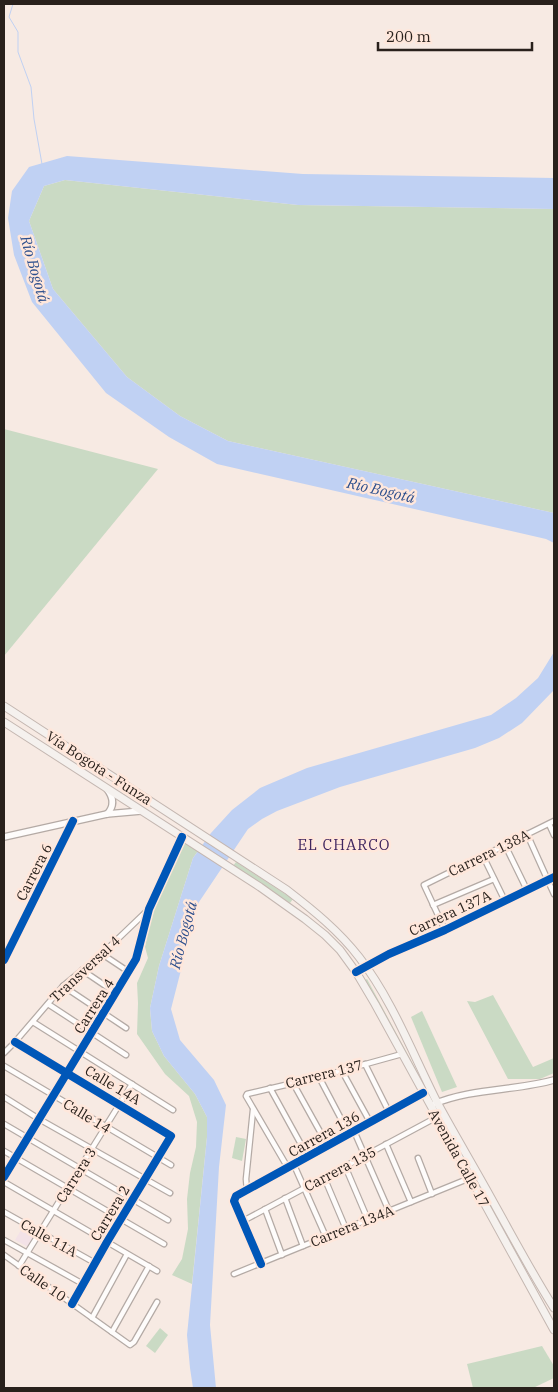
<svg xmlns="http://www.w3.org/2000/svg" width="558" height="1392" viewBox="0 0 558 1392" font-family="'IBM Plex Serif',serif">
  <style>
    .education { fill: #f3e2e7 }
    .green { fill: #cadac4 }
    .water { fill: #c0d1f3 }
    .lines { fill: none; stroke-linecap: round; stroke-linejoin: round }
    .stream { stroke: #c0d1f3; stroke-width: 1 }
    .minor-casing { stroke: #b4aaa5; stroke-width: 7 }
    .tertiary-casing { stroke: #b4aaa5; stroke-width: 8 }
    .primary-casing { stroke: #c4b7b1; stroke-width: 9 }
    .minor { stroke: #fefcfb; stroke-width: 4.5 }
    .tertiary { stroke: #fefcfb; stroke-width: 5.5 }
    .primary { stroke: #f5f1ee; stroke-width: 7 }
    .cycleway-casing { stroke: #ffe7db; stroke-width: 11 }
    .cycleway { stroke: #0057b8; stroke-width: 8 }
    .labels { text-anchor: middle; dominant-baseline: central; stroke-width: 5; stroke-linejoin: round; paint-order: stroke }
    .street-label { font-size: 14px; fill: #29211c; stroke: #ffe7db }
    .water-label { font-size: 15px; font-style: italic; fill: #2d4f8d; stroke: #ffe7db }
    .neighbourhood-label { font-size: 15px; letter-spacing: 1px; fill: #3f255f; stroke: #ffe7db }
  </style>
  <rect width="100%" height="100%" fill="#f7eae3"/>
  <path class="education" d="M21,1230L34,1238L28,1247L15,1240Z"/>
  <g class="green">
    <path d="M65,180L298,205L554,209V513L228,441L180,416L127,377L53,289L29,221L44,186Z"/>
    <path d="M4,429L158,469L4,656Z"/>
    <path d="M183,842L198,851L193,858L159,966L150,1008L152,1031L164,1056L195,1094L207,1117V1137L192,1284L172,1275L182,1259L188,1229L187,1199L190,1173L196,1147L197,1122L189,1096L165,1074L137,1034L138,1003L137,983L148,958L145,947L152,909Z"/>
    <path d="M236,862L293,899L290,903L233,866Z"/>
    <path d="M367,979L420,1077L418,1078L363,981Z"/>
    <path d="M493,995L533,1067L554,1058V1073L540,1079H508L467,1001L475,1002Z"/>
    <path d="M422,1011L457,1087L442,1092L411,1017Z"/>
    <path d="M236,1137L246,1139L242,1161L232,1158Z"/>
    <path d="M160,1328L168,1335L155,1353L146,1346Z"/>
    <path d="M542,1346L554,1366V1378L533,1388H473L467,1364Z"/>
  </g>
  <g class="water">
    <path d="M67,156L303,174L554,178V209L298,205L65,180L44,186L29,221L53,289L127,377L180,416L228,441L554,513V543L546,539L217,464L169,437L106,393L32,302L14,255L8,218L12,191L29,167Z"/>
    <path d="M554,652V690L522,723L499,738L475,748L340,787L277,811L262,819L248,829L199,902L186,935L181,970L171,1009L180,1040L214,1080L226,1105L219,1167L210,1325L216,1388H193L190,1368L187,1335L207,1137V1117L195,1094L164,1056L152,1031L150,1008L159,966L193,858L211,833L232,810L260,788L307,768L491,715L516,698L538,678Z"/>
  </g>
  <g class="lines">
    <path class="stream" d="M13,4L9,17L18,32V52L31,87L34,119L42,164"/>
    <g class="minor-casing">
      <g id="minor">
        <path d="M549,824L554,835"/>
        <path d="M527,834L554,894"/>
        <path d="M505,845L527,890"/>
        <path d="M483,856L505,901"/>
        <path d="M433,905L494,879"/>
        <path d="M445,930L424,885L554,821"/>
        <path d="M102,954L129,972"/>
        <path d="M4,960L73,821"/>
        <path d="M82,970L116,993"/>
        <path d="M63,986L126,1028"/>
        <path d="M48,1004L126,1055"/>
        <path d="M33,1022L173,1110"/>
        <path d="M15,1042L171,1136L107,1242L72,1304"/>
        <path d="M4,1053L15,1042L63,986L102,954L148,910"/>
        <path d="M365,1064L389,1112"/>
        <path d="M4,1066L171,1165"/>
        <path d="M342,1071L370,1122"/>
        <path d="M319,1077L349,1134"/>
        <path d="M293,1083L328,1146"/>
        <path d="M270,1088L308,1157"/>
        <path d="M4,1097L39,1119L170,1193"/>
        <path d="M4,1124L168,1220"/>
        <path d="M354,1131L389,1211"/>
        <path d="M386,1144L411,1202"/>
        <path d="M4,1151L164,1244"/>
        <path d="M418,1158L432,1194"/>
        <path d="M294,1165L326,1237"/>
        <path d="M345,1166L368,1220"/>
        <path d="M288,1168L246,1096L247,1094L319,1077L402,1054"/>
        <path d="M324,1177L346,1229"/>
        <path d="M4,1182L157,1271"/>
        <path d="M247,1191L246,1179L253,1110"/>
        <path d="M285,1198L303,1246"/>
        <path d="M265,1209L282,1255"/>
        <path d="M4,1212L95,1263"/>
        <path d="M243,1221L437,1117"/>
        <path d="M4,1240L83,1284"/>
        <path d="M4,1255L130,1345L134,1342L157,1302"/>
        <path d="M261,1264L234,1201L236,1196L423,1093"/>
        <path d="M19,1266L132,1084"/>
        <path d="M234,1274L470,1178"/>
        <path d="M92,1318L127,1254"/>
        <path d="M112,1332L149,1266"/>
      </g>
    </g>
    <g class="tertiary-casing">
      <g id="tertiary">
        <path d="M107,789C113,797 115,806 107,814"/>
        <path d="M4,837L107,814L141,811"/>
        <path d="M356,972L389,954L445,930L554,877"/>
        <path d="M434,1104C472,1088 515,1091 554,1080"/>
        <path d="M4,1177L136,959L149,909L182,837"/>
      </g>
    </g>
    <g class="primary-casing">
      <g id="primary">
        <path d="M4,706L287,890C313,910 339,931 359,957C393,1001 413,1055 438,1104C457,1139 477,1172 496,1207C515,1241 533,1275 554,1308"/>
        <path d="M4,722L260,887L305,919L325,935L340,950L356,972L375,1004L554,1330"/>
      </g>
    </g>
    <use href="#minor" class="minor"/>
    <use href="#tertiary" class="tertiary"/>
    <use href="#primary" class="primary"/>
    <g class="cycleway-casing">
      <g id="cycleway">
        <path d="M4,960L73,821"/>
        <path d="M356,972L389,954L445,930L554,877"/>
        <path d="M15,1042L171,1136L107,1242L72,1304"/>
        <path d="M4,1177L136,959L149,909L182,837"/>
        <path d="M261,1264L234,1201L236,1196L423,1093"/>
      </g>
    </g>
    <use href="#cycleway" class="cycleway"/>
  </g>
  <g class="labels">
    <g class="street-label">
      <text transform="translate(99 768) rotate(33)">Vía Bogota - Funza</text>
      <text transform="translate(489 853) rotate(-26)">Carrera 138A</text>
      <text transform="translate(34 872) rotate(-63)">Carrera 6</text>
      <text transform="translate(450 913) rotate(-25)">Carrera 137A</text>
      <text transform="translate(85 969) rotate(-43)">Transversal 4</text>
      <text transform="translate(94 1006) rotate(-58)">Carrera 4</text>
      <text transform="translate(324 1074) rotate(-14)">Carrera 137</text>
      <text transform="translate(113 1085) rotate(31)">Calle 14A</text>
      <text transform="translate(87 1116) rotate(31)">Calle 14</text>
      <text transform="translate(324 1134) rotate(-29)">Carrera 136</text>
      <text transform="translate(459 1158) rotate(61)">Avenida Calle 17</text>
      <text transform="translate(340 1169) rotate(-28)">Carrera 135</text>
      <text transform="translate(76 1175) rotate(-58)">Carrera 3</text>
      <text transform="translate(110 1213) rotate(-59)">Carrera 2</text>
      <text transform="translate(352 1226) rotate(-22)">Carrera 134A</text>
      <text transform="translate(49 1238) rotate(29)">Calle 11A</text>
      <text transform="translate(43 1283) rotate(35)">Calle 10</text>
    </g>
    <g class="water-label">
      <text transform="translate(35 269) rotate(74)">Río Bogotá</text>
      <text transform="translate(381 490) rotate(13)">Río Bogotá</text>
      <text transform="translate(183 935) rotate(-75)">Río Bogotá</text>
    </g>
    <g class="neighbourhood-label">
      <text x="344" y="844">EL CHARCO</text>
    </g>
  </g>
  <rect width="558" height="1392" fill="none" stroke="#29211c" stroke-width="10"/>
  <path d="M378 42v8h154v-8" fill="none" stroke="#29211c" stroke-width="2.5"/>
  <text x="386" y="42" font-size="15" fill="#29211c" stroke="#ffe7db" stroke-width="4" paint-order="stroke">200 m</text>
</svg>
